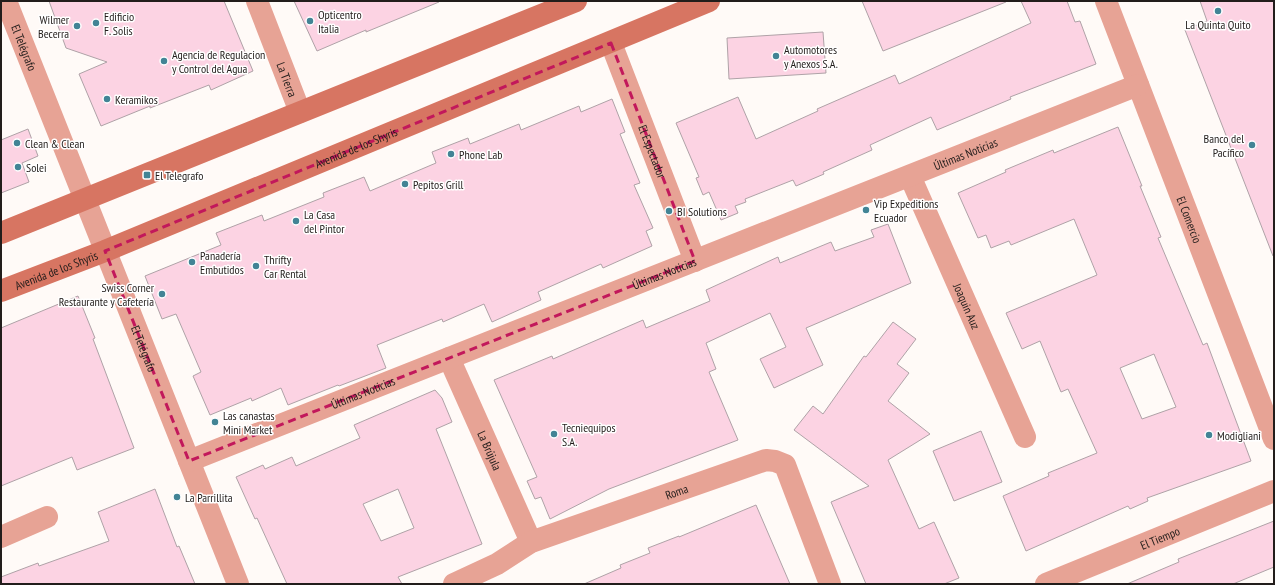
<svg xmlns="http://www.w3.org/2000/svg" width="1275" height="585" viewBox="0 0 1275 585" font-family="'PT Sans Narrow',sans-serif">
  <style>
    .building { fill: #fcd3e3; stroke: #afa2a7; fill-rule: evenodd }
    .lines { fill: none; stroke-linecap: round; stroke-linejoin: round }
    .minor { stroke: #e7a395; stroke-width: 22 }
    .secondary { stroke: #d77562; stroke-width: 22 }
    .marked { fill: none; stroke: #c2185b; stroke-width: 3; stroke-dasharray: 8 5; stroke-linejoin: round }
    .poi-dot { fill: #428495; stroke: #fff; stroke-width: 1.5 }
    .labels { text-anchor: middle; dominant-baseline: central; stroke-width: 3; stroke-linejoin: round; paint-order: stroke }
    .poi-label { font-size: 12px; fill: #221d1b; stroke: #fff; text-anchor: start }
    .street-label { font-size: 12px; fill: #221d1b; stroke: #fff }
  </style>
  <rect width="100%" height="100%" fill="#fffaf7"/>
  <g class="building">
    <path d="M49,1H224L253,71L211,90L209,85L150,108V106L101,126L79,74L107,62L66,48Z"/>
    <path d="M294,1H439V2L366,32V30L317,51Z"/>
    <path d="M862,1H1006V2L883,51Z"/>
    <path d="M1021,1H1067L1075,22L1080,21L1096,64L1010,97L1011,99L937,130L931,117L870,145L872,150L823,172L824,174L796,186L793,180L745,199L746,202L735,206L738,213L721,220L709,192L703,195L696,178L699,177L676,123L738,97L756,139L818,111L817,109L895,75L899,84L1031,23Z"/>
    <path d="M1200,1H1274V256H1273L1185,30L1207,21Z"/>
    <path d="M823,32L826,73L729,79L727,38Z"/>
    <path d="M612,99L625,132L620,134L640,183L634,185L653,228L646,231L652,246L603,268L601,264L538,292L541,300L492,322L484,304L443,322L442,319L377,345L386,368L339,386L338,385L288,405L281,388L252,401L251,398L210,415L193,376L201,372L176,314L162,319L145,276L221,245L216,233L262,215L264,221L324,197L323,193L364,177L370,191L436,163L432,152L468,138L470,144L519,124L521,130L579,106L581,112Z"/>
    <path d="M1118,127L1142,186H1140L1161,237L1158,238L1203,345L1207,343L1251,461L1147,498L1148,501L1130,509L1128,506L1026,551L1003,496L1049,476L1048,473L1097,453L1068,389L1061,392L1040,341L1022,349L1006,313L1097,275L1074,219L1011,245L1009,241L991,248L986,235L978,238L958,193L1006,172L1005,170L1053,150L1054,153ZM1154,354L1176,407L1142,419L1120,368Z"/>
    <path d="M28,129L38,156L22,163L29,182L1,193V140Z"/>
    <path d="M888,224L911,283L806,328L823,365L774,388L760,359L786,347L770,313L706,343L716,369L709,372L738,440L609,489L550,519L541,497L535,499L527,481L537,477L494,380L552,356L553,359L643,320L646,328L710,301L706,290L778,257L780,263L831,242L835,251L874,237L871,230Z"/>
    <path d="M78,296L95,338L93,339L134,448L77,470L72,457L1,486V328Z"/>
    <path d="M893,322L916,339L897,364L909,373L888,401L930,434L888,460L919,529L934,522L959,578L944,584H866L831,502L869,486L794,430L813,406L823,414L864,356L866,357Z"/>
    <path d="M435,390L442,398L452,422L436,429L482,544L398,577L402,584H287L257,518L255,519L236,477L263,465L265,469L292,457L296,466L360,438L354,425ZM398,489L414,528L381,541L363,504Z"/>
    <path d="M981,431L1002,482L954,501L933,451Z"/>
    <path d="M155,489L177,547L179,546L195,584H1V577L38,563L39,566L109,541L98,512Z"/>
    <path d="M756,505L790,584H584L621,568L620,565L650,553L648,548L679,536V537Z"/>
    <path d="M1274,521V567L1233,584H1127L1179,562L1178,559Z"/>
  </g>
  <g class="lines">
    <g class="minor">
      <path id="s1" d="M6,1L238,584"/>
      <path id="s2" d="M257,1L300,112"/>
      <path id="s3" d="M1106,1L1274,439"/>
      <path id="s4" d="M611,43L695,261"/>
      <path id="s5" d="M910,176L1025,437"/>
      <path id="s6" d="M449,358L531,542"/>
      <path id="s7" d="M189,461L1138,85"/>
      <path d="M1,537L47,517"/>
      <path id="s8" d="M454,584L497,564L531,542L766,460L775,461L785,465L830,584"/>
      <path id="s9" d="M1046,584L1274,491"/>
    </g>
    <g class="secondary">
      <path d="M1,233L576,1"/>
      <path id="s10" d="M1,291L105,251L709,1"/>
    </g>
  </g>
  <path class="marked" d="M611,43L695,261L189,461L105,251Z"/>
  <g class="poi-dot">
    <circle cx="1218" cy="11" r="4"/>
    <circle cx="310" cy="21" r="4"/>
    <circle cx="96" cy="23" r="4"/>
    <circle cx="77" cy="26" r="4"/>
    <circle cx="776" cy="56" r="4"/>
    <circle cx="164" cy="61" r="4"/>
    <circle cx="107" cy="99" r="4"/>
    <circle cx="17" cy="143" r="4"/>
    <circle cx="1252" cy="145" r="4"/>
    <circle cx="451" cy="154" r="4"/>
    <circle cx="18" cy="167" r="4"/>
    <rect x="143" y="171" width="8" height="8" rx="2"/>
    <circle cx="405" cy="184" r="4"/>
    <circle cx="866" cy="210" r="4"/>
    <circle cx="669" cy="211" r="4"/>
    <circle cx="296" cy="221" r="4"/>
    <circle cx="192" cy="262" r="4"/>
    <circle cx="256" cy="266" r="4"/>
    <circle cx="162" cy="294" r="4"/>
    <circle cx="215" cy="422" r="4"/>
    <circle cx="554" cy="434" r="4"/>
    <circle cx="1209" cy="435" r="4"/>
    <circle cx="177" cy="497" r="4"/>
  </g>
  <g class="labels">
    <g class="poi-label">
      <text x="318" y="14">Opticentro<tspan x="318" dy="14">Italia</tspan></text>
      <text x="104" y="16">Edificio<tspan x="104" dy="14">F. Solis</tspan></text>
      <text x="69" y="19" text-anchor="end">Wilmer<tspan x="69" dy="14">Becerra</tspan></text>
      <text x="1218" y="24" text-anchor="middle">La Quinta Quito</text>
      <text x="784" y="49">Automotores<tspan x="784" dy="14">y Anexos S.A.</tspan></text>
      <text x="172" y="54">Agencia de Regulacion<tspan x="172" dy="14">y Control del Agua</tspan></text>
      <text x="115" y="99">Keramikos</text>
      <text x="1244" y="138" text-anchor="end">Banco del<tspan x="1244" dy="14">Pacífico</tspan></text>
      <text x="25" y="143">Clean &amp; Clean</text>
      <text x="459" y="154">Phone Lab</text>
      <text x="26" y="167">Solei</text>
      <text x="155" y="175">El Telegrafo</text>
      <text x="413" y="184">Pepitos Grill</text>
      <text x="874" y="203">Vip Expeditions<tspan x="874" dy="14">Ecuador</tspan></text>
      <text x="677" y="211">BI Solutions</text>
      <text x="304" y="214">La Casa<tspan x="304" dy="14">del Pintor</tspan></text>
      <text x="200" y="255">Panadería<tspan x="200" dy="14">Embutidos</tspan></text>
      <text x="264" y="259">Thrifty<tspan x="264" dy="14">Car Rental</tspan></text>
      <text x="154" y="287" text-anchor="end">Swiss Corner<tspan x="154" dy="14">Restaurante y Cafetería</tspan></text>
      <text x="223" y="415">Las canastas<tspan x="223" dy="14">Mini Market</tspan></text>
      <text x="562" y="427">Tecniequipos<tspan x="562" dy="14">S.A.</tspan></text>
      <text x="1217" y="435">Modigliani</text>
      <text x="185" y="497">La Parrillita</text>
    </g>
    <g class="street-label">
      <text stroke="none"><textPath href="#s1" startOffset="50">El Telégrafo</textPath></text>
      <text stroke="none"><textPath href="#s2" startOffset="84">La Tierra</textPath></text>
      <text stroke="none"><textPath href="#s10" startOffset="383">Avenida de los Shyris</textPath></text>
      <text stroke="none"><textPath href="#s4" startOffset="116">El Espectador</textPath></text>
      <text stroke="none"><textPath href="#s7" startOffset="835">Últimas Noticias</textPath></text>
      <text stroke="none"><textPath href="#s3" startOffset="234">El Comercio</textPath></text>
      <text stroke="none"><textPath href="#s10" startOffset="59">Avenida de los Shyris</textPath></text>
      <text stroke="none"><textPath href="#s7" startOffset="511">Últimas Noticias</textPath></text>
      <text stroke="none"><textPath href="#s5" startOffset="142">Joaquin Auz</textPath></text>
      <text stroke="none"><textPath href="#s1" startOffset="374">El Telégrafo</textPath></text>
      <text stroke="none"><textPath href="#s7" startOffset="187">Últimas Noticias</textPath></text>
      <text stroke="none"><textPath href="#s6" startOffset="101">La Brújula</textPath></text>
      <text stroke="none"><textPath href="#s8" startOffset="242">Roma</textPath></text>
      <text stroke="none"><textPath href="#s9" startOffset="123">El Tiempo</textPath></text>
    </g>
  </g>
  <rect width="1275" height="585" fill="none" stroke="#221d1b" stroke-width="4"/>
</svg>
